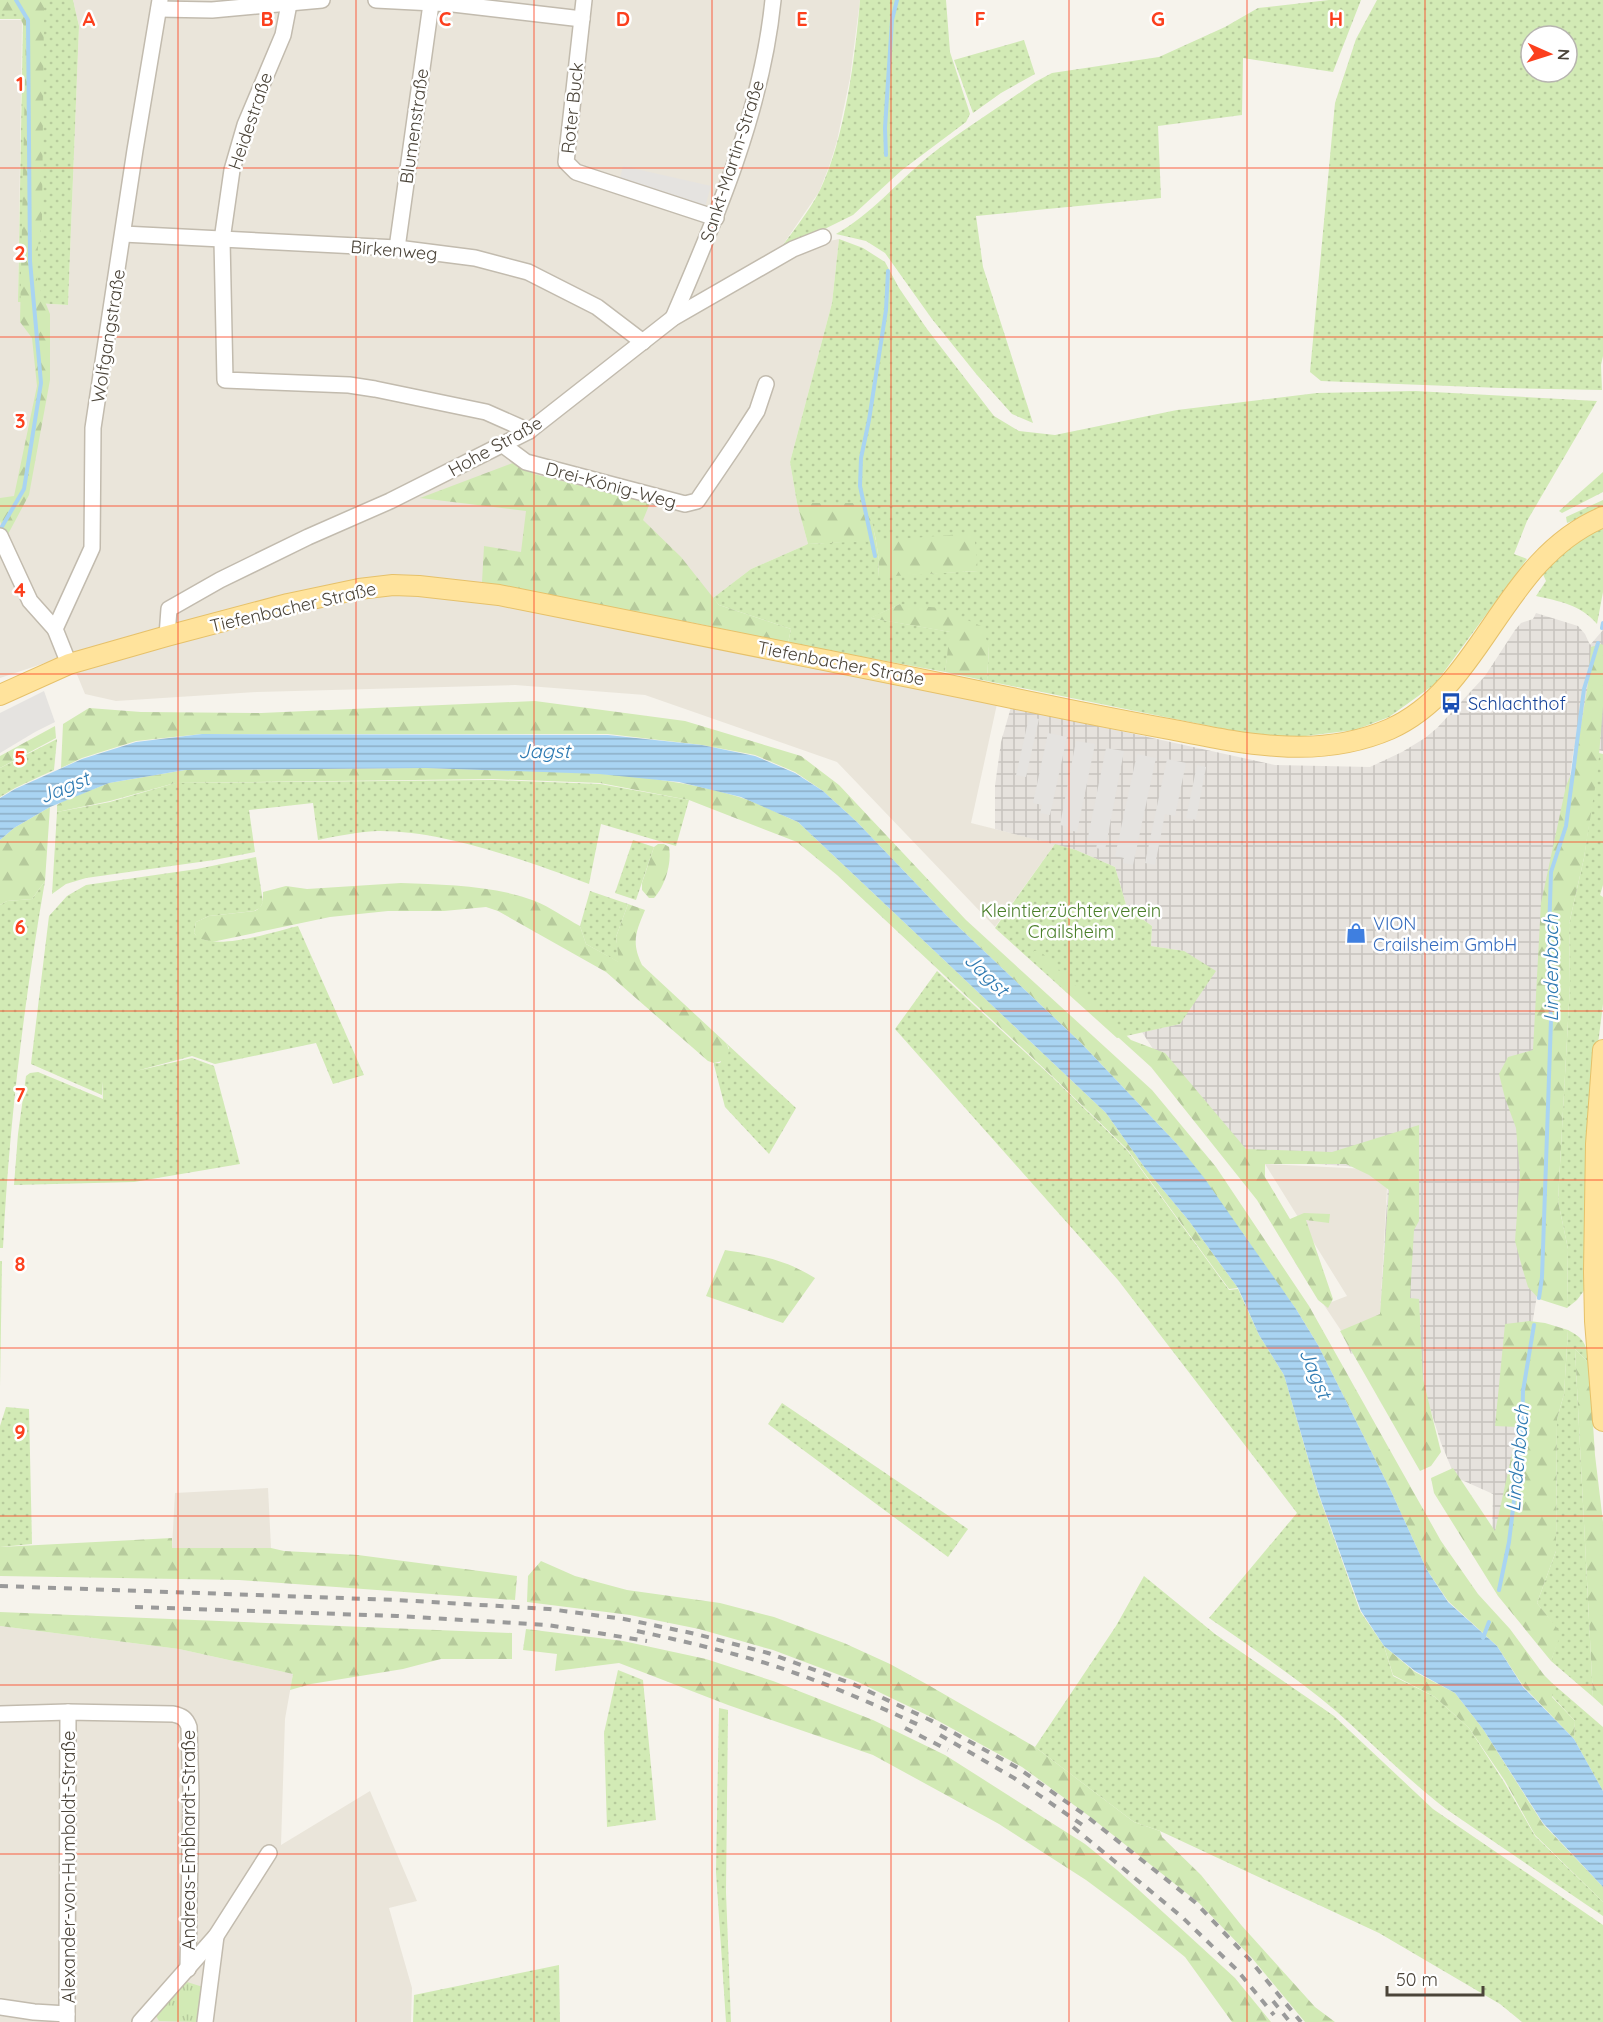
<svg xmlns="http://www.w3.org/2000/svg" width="1603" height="2022" viewBox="0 0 1603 2022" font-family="Quicksand,sans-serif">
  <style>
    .residential { fill: #eae5da }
    .industrial { fill: url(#industrial-grid) }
    .grass { fill: url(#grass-dots); fill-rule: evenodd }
    .forest { fill: url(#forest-firs) }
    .park { fill: url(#park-tufts) }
    .parking { fill: #e5e3e0 }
    .water { fill: url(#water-rules) }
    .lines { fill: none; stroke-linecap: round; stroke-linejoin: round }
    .stream { stroke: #a9d4f2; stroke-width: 4 }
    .minor-casing { stroke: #c2bbae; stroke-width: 18 }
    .major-casing { stroke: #e6c16a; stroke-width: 22 }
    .minor { stroke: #fff; stroke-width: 15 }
    .major { stroke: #ffe39c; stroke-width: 20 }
    .rail { stroke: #9a9a9a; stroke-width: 4; stroke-dasharray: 8 8; stroke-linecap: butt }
    .grid { fill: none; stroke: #fc3f1d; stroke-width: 1.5; stroke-opacity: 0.55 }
    .labels { text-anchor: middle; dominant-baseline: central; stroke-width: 5; stroke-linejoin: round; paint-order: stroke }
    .street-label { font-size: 18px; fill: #4b4439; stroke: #fff }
    .transit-label { font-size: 18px; fill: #164399; stroke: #fff; text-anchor: start }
    .park-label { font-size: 18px; fill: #4a7f2a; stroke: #fff }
    .shop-label { font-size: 18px; fill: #366cbe; stroke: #fff; text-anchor: start }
    .water-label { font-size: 20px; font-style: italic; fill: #2e7ab2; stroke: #fff }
    .grid-label { font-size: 20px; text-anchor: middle; font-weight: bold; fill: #fc3f1d; stroke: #fff; stroke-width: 5; stroke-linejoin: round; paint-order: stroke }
  </style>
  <defs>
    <pattern id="industrial-grid" width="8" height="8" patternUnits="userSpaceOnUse" patternTransform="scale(1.5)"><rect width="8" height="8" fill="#e6e2dd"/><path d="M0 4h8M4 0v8" fill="none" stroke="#c7c3be"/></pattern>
    <pattern id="grass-dots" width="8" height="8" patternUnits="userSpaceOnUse" patternTransform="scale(1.5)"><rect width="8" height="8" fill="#d2eab5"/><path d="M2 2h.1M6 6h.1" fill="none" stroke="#b6ca9c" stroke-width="1.8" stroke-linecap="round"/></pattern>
    <pattern id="forest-firs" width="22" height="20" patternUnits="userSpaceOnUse" patternTransform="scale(1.5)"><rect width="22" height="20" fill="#d2eab5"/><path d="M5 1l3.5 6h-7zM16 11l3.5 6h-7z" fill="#b6ca9c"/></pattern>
    <pattern id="park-tufts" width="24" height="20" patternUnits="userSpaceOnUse" patternTransform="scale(1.5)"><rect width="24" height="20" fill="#d2eab5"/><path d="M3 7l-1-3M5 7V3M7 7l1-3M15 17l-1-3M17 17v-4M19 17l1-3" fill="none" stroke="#b6ca9c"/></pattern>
    <pattern id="water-rules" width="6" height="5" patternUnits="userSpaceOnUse" patternTransform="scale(1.5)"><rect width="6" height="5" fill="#a9d4f2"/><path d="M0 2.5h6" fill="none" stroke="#8caec5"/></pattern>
  </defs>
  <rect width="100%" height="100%" fill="#f6f3ec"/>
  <g class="residential">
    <path d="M73,0H860L850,78L837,141L830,164L819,192L778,252L839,239L832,303L790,462L797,503L808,544L751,569L687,618L680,642L846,673L997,704L971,823L1055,844L995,927L837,762L645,695L515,685L257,692L116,701L85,694L69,655L0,678V20H22L18,302L68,305L79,26Z"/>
    <path d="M1265,1164L1388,1170L1380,1315L1342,1332L1324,1305L1347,1296Z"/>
    <path d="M268,1488L271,1548H172L175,1493Z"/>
    <path d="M0,1626L179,1649L293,1674L285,1719L281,1845L370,1791L417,1901L389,1908L412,1988L411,2022H0Z"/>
  </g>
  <path class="industrial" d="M1536,613L1578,626L1585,634L1590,645L1603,630V751L1574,747L1563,826L1540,1277L1521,1392L1507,1542L1492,1537L1493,1494L1455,1477L1441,1443L1421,1380L1377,1348L1351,1354L1342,1333L1380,1315L1389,1169L1229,1158L1198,1118L1142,1032L1180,1024L1184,951L1151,946L1152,926L1127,908L1115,867L1076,850L995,829V786L1001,742L1011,707L1275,765L1370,767L1402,752L1425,738L1437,728L1485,676L1515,630L1521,623L1533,619Z"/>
  <g class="grass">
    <path d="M0,0H73L79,26L68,305L18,302L23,19H0Z"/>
    <path d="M860,0H946L950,52L970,114L966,122L902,170L853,215L778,252C792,232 809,212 820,190C845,138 855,58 860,0Z"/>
    <path d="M1329,0H1361L1333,72L1243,58L1242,115L1158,126L1161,198L976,216L983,267L1033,423L1012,414L977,375L932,319L885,253L866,241L836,234C872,214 897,182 928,157C962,130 1000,107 1035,82L1052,73L1159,57L1225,27L1258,8Z"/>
    <path d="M1377,0H1603V356L1601,365L1602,390L1501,388L1321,381L1310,372L1335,103L1356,39ZM1531,36H1567V72H1531Z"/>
    <path d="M1024,40L1035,74L1001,93L973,113L954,60Z"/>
    <path d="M839,239L863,248L885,262L899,288L927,329L994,416L1019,431L1055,435L1177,410L1317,393L1415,391L1597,401L1527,521L1514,554L1527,559L1435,684L1389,717L1355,730L1281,739L1224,729L987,681L989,646L900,604L871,618L951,632L945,672L788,643L791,629L719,605L713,598L751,569L808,544L876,540L867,503H797L790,462L832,303ZM876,541L978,571L878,576L879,560Z"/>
    <path d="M1603,472V492L1562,513L1559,511Z"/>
    <path d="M1603,500V509L1567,523L1566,517Z"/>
    <path d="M1603,528V592L1597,624C1581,605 1559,601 1536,596L1546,581L1542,572L1583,536Z"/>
    <path d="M57,739L54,770L15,788L0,797V768Z"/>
    <path d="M1599,753L1603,754V885L1600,895L1603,897V1004L1597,1052L1586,1288L1577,1300L1567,1308L1568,1249L1558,1201L1570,985L1569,924L1584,858Z"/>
    <path d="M493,780L600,784L689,800L676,846L601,824L589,884C526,861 444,830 377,831C357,832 337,836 318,840L313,803L249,810L255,852L214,860L86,878L66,884L52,894L57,812L110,802L175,783Z"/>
    <path d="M633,840L654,847L636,900L615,893Z"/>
    <path d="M1055,844L1076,850L1115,867L1127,908L1152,926L1151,946L1184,951L1216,971L1180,1024L1117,1038L995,928Z"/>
    <path d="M256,857L263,902L260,908L254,911L209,916L196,922L194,933C209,954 276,931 298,926L364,1075L333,1084L316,1043L215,1064L192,1056L136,1071L192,1058L214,1066L240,1164L134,1182L14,1185L18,1134L26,1076L30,1073L38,1072L103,1099L102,1081V1095L31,1064L49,916L67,896L86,885L197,869Z"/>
    <path d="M45,881C24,1002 9,1125 3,1248H0V905L7,901L32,899Z"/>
    <path d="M590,891L628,904L616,937L620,963L586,944L580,926Z"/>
    <path d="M937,971L1052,1077L1127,1150L1229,1290L1238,1289L1259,1335L1284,1375L1318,1493L1360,1611L1384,1646L1393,1676L1435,1697L1469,1728L1504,1782L1535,1836L1603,1902V1916L1446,1809C1407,1779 1373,1744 1336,1711C1296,1677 1252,1648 1209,1618L1297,1513L1118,1280L895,1029Z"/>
    <path d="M726,1043L796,1108L769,1154L725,1107L714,1065V1063H720L729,1048Z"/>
    <path d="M0,1261H2L0,1388Z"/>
    <path d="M1568,1330C1585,1339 1586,1344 1589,1363L1575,1349L1593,1697L1551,1661L1560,1633L1537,1603L1556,1551L1557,1419L1564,1394Z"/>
    <path d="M782,1403L968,1529L948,1557L768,1424Z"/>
    <path d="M6,1407L29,1409L32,1544L0,1547V1426Z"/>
    <path d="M1144,1576L1215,1634L1334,1716L1433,1809L1603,1925V2022H1522L1500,2004L1379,1933L1160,1831L1134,1822L1035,1747L1116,1626Z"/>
    <path d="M618,1670L643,1680L656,1820L607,1827L604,1733Z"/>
    <path d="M1552,1683L1603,1727V1791L1574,1739L1575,1721L1552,1696Z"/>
    <path d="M719,1708L728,1710L726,1892L731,2022H726L716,1872Z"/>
    <path d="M559,1965L560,2022H413L414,1995Z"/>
  </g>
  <g class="forest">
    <path d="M0,0H41L44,7L42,219L38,246L37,282L50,314V380L29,495L7,536L0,521V498L14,496L37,386L32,338L20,322L26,30L18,14L0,13Z"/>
    <path d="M518,461L534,474L650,503L643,520L681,557L719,605L791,629L788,643L704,625L482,582L484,546L521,552L526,511L420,498Z"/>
    <path d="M797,503H868L876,541L974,533L978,571L878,577L879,560L876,541L808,544Z"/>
    <path d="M900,604L940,608L981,626L989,646L987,681L945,672L950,632L870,618Z"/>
    <path d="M1601,644L1603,645V706L1598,768L1584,858L1569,924L1570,985L1558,1201L1568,1249L1567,1308L1539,1299L1528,1287L1522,1267L1515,1241L1520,1174L1516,1128L1505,1098L1499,1074L1508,1057L1533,1050L1541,903L1566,786L1574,767L1588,684L1591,647Z"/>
    <path d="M535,701L685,721L801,756L839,785L966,920L1152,1090L1216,1167L1309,1306L1441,1541L1478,1594L1510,1629L1544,1675L1552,1683V1697L1575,1721L1574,1739L1523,1686L1497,1646L1448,1601L1427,1570L1391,1491L1318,1345L1296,1309L1264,1266L1247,1239L1177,1144L1081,1043L947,916L857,822L823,791L795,772L755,755L702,745L608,734H202L136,741L82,758L61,768L63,724L89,708L141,712L261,713Z"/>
    <path d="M55,726L56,738L0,768V756Z"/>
    <path d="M426,768C529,772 640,767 739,797C759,803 779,814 798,822L1106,1113L1145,1168L1189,1221L1238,1288L1229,1289L1127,1149L1052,1076L837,875L797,842L689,800L600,783L493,779L175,783L110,801L57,812V805L63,801L109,783L185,770Z"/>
    <path d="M50,807L45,881L32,899L7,901L0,905V840L14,828Z"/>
    <path d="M658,844H664L669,847C672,863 665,886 654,898H649L642,890V883L654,847Z"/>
    <path d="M401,883C445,885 493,885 535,901C550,907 565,918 580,926L586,944L619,962L616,937L628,904L645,910C636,932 631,942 642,965L726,1043C730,1050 729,1053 726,1060L714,1063L708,1061L606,972L498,911L486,907L444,911H388L330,917L212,942L198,938L194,933L196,922L209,916L255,911C264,906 263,901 263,892L286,886L307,889Z"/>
    <path d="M1039,950L1131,1040L1165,1053L1246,1149L1332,1152L1419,1125V1221L1414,1230L1410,1298L1419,1299L1423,1379L1441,1452L1431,1466L1420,1471L1340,1331L1380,1314L1389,1190L1369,1175L1346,1164H1265V1177L1290,1219L1304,1213L1330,1214L1329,1223L1306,1220L1333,1299L1328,1308L1318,1300L1257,1200L1151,1067L1034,961V951Z"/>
    <path d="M725,1250C762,1256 782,1258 815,1278L783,1323L706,1296Z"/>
    <path d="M1529,1321L1545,1323L1568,1330L1564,1394L1557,1419L1556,1551L1537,1603L1561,1633L1551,1661L1498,1596L1434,1493L1431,1478L1453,1468L1495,1531L1518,1427L1495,1426L1505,1324Z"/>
    <path d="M1575,1349L1589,1363L1595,1455L1603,1522V1706L1593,1697Z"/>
    <path d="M172,1538V1548H271L284,1551L358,1555L517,1576L515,1600L239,1580L0,1576V1547Z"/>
    <path d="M541,1561L575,1576L627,1590L720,1603L774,1617L844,1643L890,1664L930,1686L1035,1747L1134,1822L1160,1831L1162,1837L1201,1875L1242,1926L1315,2007L1335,2022H1305L1252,1958L1199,1903L1089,1816L1022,1767L933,1718L858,1682L773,1650L699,1629L630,1615L527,1602L528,1576Z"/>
    <path d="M0,1612L512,1633V1659H441L403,1669L311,1684L290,1690L293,1674L179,1649L0,1626Z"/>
    <path d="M526,1629L623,1641L706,1659L773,1681L873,1720L945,1755L1085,1844L1117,1870L1235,1978L1271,2022H1232L1185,1957L1129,1912L1086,1880L999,1824L873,1755L728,1705L619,1663L555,1671L557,1654L523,1650Z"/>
    <path d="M1384,1646L1415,1672L1455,1693L1483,1729L1543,1824L1603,1887V1902L1535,1835L1505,1781L1469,1728L1435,1697L1393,1675Z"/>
  </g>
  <path class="park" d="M187,1982L203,1987L198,2022L159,2021L156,2016Z"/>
  <g class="parking">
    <path d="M623,166L711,186L705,207L620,178Z"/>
    <path d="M44,691L55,722L35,732L0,753V713Z"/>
    <path d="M1029,717L1039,719L1026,777L1016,775Z"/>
    <path d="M1048,733L1067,737L1050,815L1040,813L1042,805L1033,803Z"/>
    <path d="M1076,741L1095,744L1077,832L1069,830V827L1060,825Z"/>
    <path d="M1106,748L1124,751L1105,850L1096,848L1097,844L1087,842Z"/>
    <path d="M1137,754L1156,758L1133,865L1123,863L1124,858L1115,856Z"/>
    <path d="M1167,759L1186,763L1175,816L1165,814L1155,865L1145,863Z"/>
    <path d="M1197,765L1206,767L1196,820L1186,818Z"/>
  </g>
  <path class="water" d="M202,734L608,735L702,745L755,756L795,773L823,791L857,822L947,916L1081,1043L1177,1144L1205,1179L1296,1309L1318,1345L1391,1491L1427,1570L1448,1602L1497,1646L1523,1687L1574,1739L1603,1791V1887L1543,1823L1483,1729L1455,1693L1415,1671L1384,1646L1361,1611L1318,1492L1284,1375L1259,1335L1238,1288L1189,1221L1145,1168L1106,1113L798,822L741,797L679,782L599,774L426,768L185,770L109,783L50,807L14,828L0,840V798L15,789L82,759L136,742Z"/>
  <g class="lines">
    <g class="stream">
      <path d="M886,155L885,128L892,20L897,0"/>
      <path d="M0,530L24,489L41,383L30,261L28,20L16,0"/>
      <path d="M875,556L860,486L861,458L869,420L886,310L888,271"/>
      <path d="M1602,628L1603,623"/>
      <path d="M1539,1298L1542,1277L1551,1020L1548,964L1551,872L1566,826L1584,689L1598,643"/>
      <path d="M1499,1590L1509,1542L1522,1434L1523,1391L1534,1325"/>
      <path d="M1483,1638L1489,1622"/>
    </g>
    <g class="minor-casing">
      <g id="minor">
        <path d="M376,0L453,4L582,19"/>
        <path d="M584,0L566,162L576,172L716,218"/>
        <path d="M289,4L283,35L245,125L232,170L222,240L225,380L349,385L375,389L486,412L529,431"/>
        <path d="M159,9L212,10L322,0"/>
        <path d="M123,234L397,248L475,258L528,272L597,307L643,342"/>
        <path d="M397,248L431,4"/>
        <path d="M673,318C717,216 762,111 773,0"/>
        <path d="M503,445L526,462L685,504L697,501L735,445L757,411L766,384"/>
        <path d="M0,536L30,601L55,629"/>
        <path d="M167,636L169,609L220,580L308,537L390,501L529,431L673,318L793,249L823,237"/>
        <path d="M69,664L55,629L92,548L93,428L135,150L160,0"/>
        <path d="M0,1714L68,1712L173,1714C182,1716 186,1718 189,1727L191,1793L188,1969"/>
        <path d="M0,2007L34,2012L67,2014"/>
        <path d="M67,2022L68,1712"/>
        <path d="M140,2022L216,1936L269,1853"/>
        <path d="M205,2022L216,1936"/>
      </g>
    </g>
    <g class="major-casing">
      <g id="major">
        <path d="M0,695L69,664L167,636L288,604L359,589L393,585L419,586L499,595C661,627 822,659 983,692C1045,705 1107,718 1169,729C1205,736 1241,744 1277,746C1317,749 1353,745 1390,729C1484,687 1501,560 1603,517"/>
        <path d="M1603,1050L1596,1144L1594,1272L1595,1321L1603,1421"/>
      </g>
    </g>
    <use href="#minor" class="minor"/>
    <use href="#major" class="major"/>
    <g class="rail">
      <path d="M0,1586L397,1600L549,1609L624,1619L696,1634L768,1653L853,1684L930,1720L1018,1768L1085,1815L1196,1903L1249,1959L1301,2022"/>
      <path d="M135,1607L397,1616L548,1625L647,1641"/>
      <path d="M637,1631C679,1640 721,1650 762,1662C817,1679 869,1702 921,1726"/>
      <path d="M905,1728L948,1750"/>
      <path d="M940,1735L1014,1778L1087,1828"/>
      <path d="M1073,1827L1182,1917L1237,1970L1274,2015"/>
      <path d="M1273,2001L1290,2022"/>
    </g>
  </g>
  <path class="grid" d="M178,0V2022M356,0V2022M534,0V2022M712,0V2022M891,0V2022M1069,0V2022M1247,0V2022M1425,0V2022M0,168H1603M0,337H1603M0,506H1603M0,674H1603M0,842H1603M0,1011H1603M0,1180H1603M0,1348H1603M0,1516H1603M0,1685H1603M0,1854H1603"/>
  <defs>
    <g id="bus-bare" transform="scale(1.62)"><path d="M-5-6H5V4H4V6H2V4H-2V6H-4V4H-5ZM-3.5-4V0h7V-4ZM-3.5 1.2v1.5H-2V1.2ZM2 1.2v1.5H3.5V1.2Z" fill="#1a4fb4" stroke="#fff" stroke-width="2.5" paint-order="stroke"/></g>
    <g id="shop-bare" transform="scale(1.62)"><path d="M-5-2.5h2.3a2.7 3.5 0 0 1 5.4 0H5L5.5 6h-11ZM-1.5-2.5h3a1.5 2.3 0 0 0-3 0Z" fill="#3f7fe0" stroke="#fff" stroke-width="2.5" paint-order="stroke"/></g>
  </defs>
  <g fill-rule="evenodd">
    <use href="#bus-bare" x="1451" y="703"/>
    <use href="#shop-bare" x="1356" y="933"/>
  </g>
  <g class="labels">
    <g class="street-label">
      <text transform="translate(572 108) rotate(-84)">Roter Buck</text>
      <text transform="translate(250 121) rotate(-71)">Heidestraße</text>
      <text transform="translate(414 126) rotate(-82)">Blumenstraße</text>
      <text transform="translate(732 161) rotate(-72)">Sankt-Martin-Straße</text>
      <text transform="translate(394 250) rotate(5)">Birkenweg</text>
      <text transform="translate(108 336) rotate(-81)">Wolfgangstraße</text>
      <text transform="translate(495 446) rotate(-29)">Hohe Straße</text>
      <text transform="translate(611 485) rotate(15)">Drei-König-Weg</text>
      <text transform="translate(293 607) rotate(-13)">Tiefenbacher Straße</text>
      <text transform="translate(841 663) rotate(11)">Tiefenbacher Straße</text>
      <text transform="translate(188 1840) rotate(-90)">Andreas-Embhardt-Straße</text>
      <text transform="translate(68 1867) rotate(-90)">Alexander-von-Humboldt-Straße</text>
    </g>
    <g class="transit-label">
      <text x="1468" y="703">Schlachthof</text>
    </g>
    <g class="park-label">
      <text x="1071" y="910">Kleintierzüchterverein<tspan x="1071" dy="21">Crailsheim</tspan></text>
    </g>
    <g class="shop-label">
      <text x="1373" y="923">VION<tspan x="1373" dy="21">Crailsheim GmbH</tspan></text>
    </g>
    <g class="water-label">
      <text x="544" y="750">Jagst</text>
      <text transform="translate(64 787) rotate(-22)">Jagst</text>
      <text transform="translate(1550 968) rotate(-90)">Lindenbach</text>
      <text transform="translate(987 974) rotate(44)">Jagst</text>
      <text transform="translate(1316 1373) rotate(67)">Jagst</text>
      <text transform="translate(1517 1458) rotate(-85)">Lindenbach</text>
    </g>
  </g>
  <g class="grid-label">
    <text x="89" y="26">A</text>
    <text x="267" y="26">B</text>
    <text x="445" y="26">C</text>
    <text x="623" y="26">D</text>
    <text x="802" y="26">E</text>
    <text x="980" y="26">F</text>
    <text x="1158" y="26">G</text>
    <text x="1336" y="26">H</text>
    <text x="20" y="91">1</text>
    <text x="20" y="260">2</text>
    <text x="20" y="428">3</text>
    <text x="20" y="597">4</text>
    <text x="20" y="765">5</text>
    <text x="20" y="934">6</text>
    <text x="20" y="1102">7</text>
    <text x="20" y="1271">8</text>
    <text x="20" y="1439">9</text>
  </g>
  <g transform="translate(1549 54) rotate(93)"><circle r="28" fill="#ffffff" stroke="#b7b4b0" stroke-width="1.5"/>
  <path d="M0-4.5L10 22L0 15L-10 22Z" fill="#fc3f1d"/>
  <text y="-9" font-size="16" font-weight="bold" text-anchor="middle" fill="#4b4439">N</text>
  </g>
  <path d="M1387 1986v9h96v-9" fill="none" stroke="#4b4439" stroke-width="3"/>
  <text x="1396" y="1986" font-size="18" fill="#4b4439" stroke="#ffffff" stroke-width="4.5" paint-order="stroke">50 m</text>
</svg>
